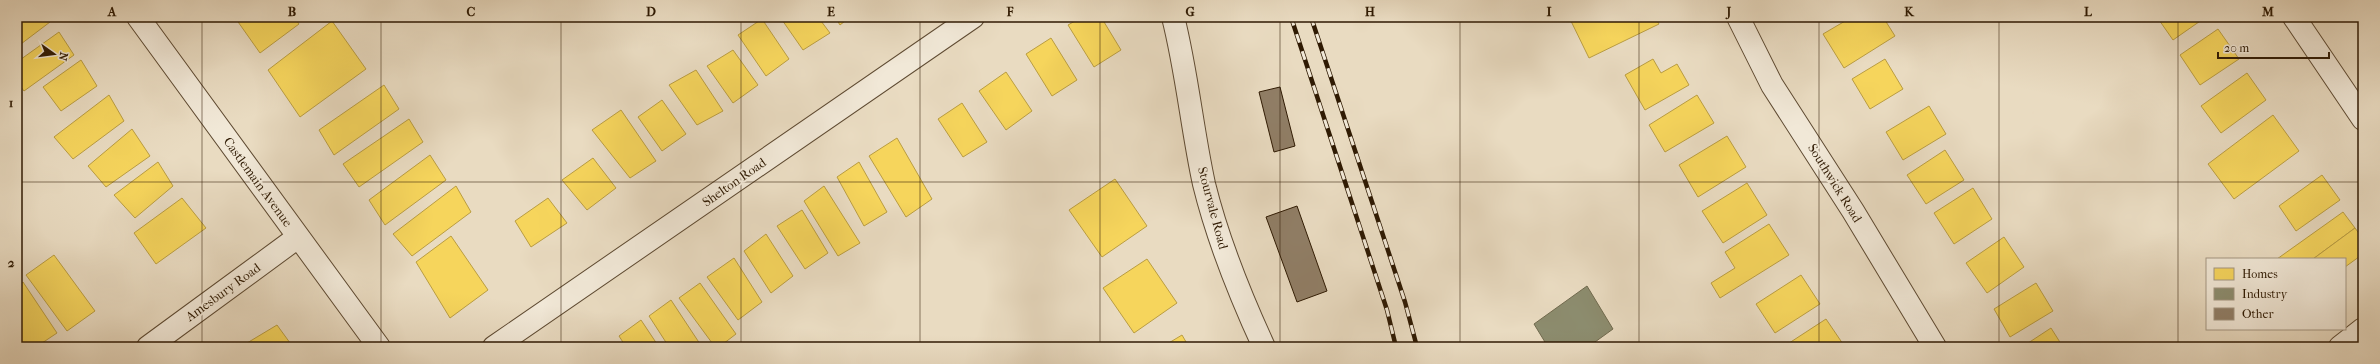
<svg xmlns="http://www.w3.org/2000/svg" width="2380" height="364" viewBox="0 0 2380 364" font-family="'IM FELL French Canon',serif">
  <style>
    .homes { fill: #f6d55c; stroke: #ba9d41 }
    .industry { fill: #8c8c6e; stroke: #706a4e }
    .building { fill: #907e66; stroke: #2f1a03 }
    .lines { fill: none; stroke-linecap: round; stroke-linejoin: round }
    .minor-casing { stroke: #5e4a32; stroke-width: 24 }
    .minor { stroke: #f1e8d7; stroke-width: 22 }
    .rail-casing { stroke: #2f1a03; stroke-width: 4.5 }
    .rail { stroke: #f1e8d7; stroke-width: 3; stroke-dasharray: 9; stroke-linecap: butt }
    .grid { fill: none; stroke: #2f1a03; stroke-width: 1; stroke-opacity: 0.55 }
    .labels { text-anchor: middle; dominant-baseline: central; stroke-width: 4; stroke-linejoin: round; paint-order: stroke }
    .street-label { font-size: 13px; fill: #2f1a03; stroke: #f1e8d7 }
    .neatline { fill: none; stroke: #2f1a03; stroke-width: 1.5 }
    .grid-label { font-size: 13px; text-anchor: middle; font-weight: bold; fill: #2f1a03 }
  </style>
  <rect width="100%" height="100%" fill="#e9dbc1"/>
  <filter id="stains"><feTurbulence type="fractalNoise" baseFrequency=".005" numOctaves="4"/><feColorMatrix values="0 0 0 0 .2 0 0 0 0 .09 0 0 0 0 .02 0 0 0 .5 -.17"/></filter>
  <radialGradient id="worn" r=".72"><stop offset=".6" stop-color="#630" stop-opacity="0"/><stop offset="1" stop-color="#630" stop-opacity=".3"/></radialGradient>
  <g class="homes">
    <path d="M17,17H46L50,22L17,47Z"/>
    <path d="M239,17H294L299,24L260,53L236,19Z"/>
    <path d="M780,17H818L830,33L803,50Z"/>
    <path d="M835,17H850L840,25Z"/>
    <path d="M1082,17H1101L1121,50L1094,67L1068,25Z"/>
    <path d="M1569,17H1655L1659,24L1589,58Z"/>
    <path d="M1852,17H1883L1895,36L1844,68L1823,34Z"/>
    <path d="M2157,17H2206L2173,40Z"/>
    <path d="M762,19L789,59L766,76L738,35Z"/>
    <path d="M332,21L366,69L300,117L268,70Z"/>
    <path d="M2218,29L2239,59L2200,85L2180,55Z"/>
    <path d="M59,32L74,55L24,91L17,82V62Z"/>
    <path d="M1051,38L1077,80L1052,96L1026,54Z"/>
    <path d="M733,50L758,85L733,103L707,66Z"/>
    <path d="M1653,59L1661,73L1677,64L1689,85L1645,110L1625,75Z"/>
    <path d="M1885,59L1903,89L1870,109L1852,79Z"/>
    <path d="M81,60L97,86L61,111L43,87Z"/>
    <path d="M696,70L723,111L697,125L669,85Z"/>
    <path d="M1006,72L1032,111L1006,130L979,91Z"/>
    <path d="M2247,73L2266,100L2221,133L2201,106Z"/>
    <path d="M384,85L399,109L334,155L319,130Z"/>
    <path d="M109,95L124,121L73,159L54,137Z"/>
    <path d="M1697,95L1714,123L1665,152L1649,125Z"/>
    <path d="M662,100L686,134L662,151L638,117Z"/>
    <path d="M962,103L987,142L963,157L938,119Z"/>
    <path d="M1929,106L1946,134L1903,160L1886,132Z"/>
    <path d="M621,110L656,161L630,178L592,130Z"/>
    <path d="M2273,115L2299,151L2234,199L2208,164Z"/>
    <path d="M409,119L423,142L359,187L343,164Z"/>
    <path d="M132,129L150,156L106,187L88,166Z"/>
    <path d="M1727,136L1746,167L1698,197L1679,165Z"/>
    <path d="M897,138L932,199L906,217L869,156Z"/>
    <path d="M1945,150L1964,180L1926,204L1907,175Z"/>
    <path d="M430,155L446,180L385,225L369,200Z"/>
    <path d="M593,158L616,188L587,210L562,180Z"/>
    <path d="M158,162L173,186L135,218L114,195Z"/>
    <path d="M859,162L887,212L864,226L837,177Z"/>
    <path d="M2322,175L2340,200L2296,231L2279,206Z"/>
    <path d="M1115,179L1147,226L1102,257L1069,210Z"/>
    <path d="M1747,183L1767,215L1723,243L1702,211Z"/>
    <path d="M456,186L471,212L412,256L393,234Z"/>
    <path d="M824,186L860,243L838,256L804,201Z"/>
    <path d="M1973,188L1992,219L1954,244L1934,213Z"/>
    <path d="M182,198L206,228L156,264L134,233Z"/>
    <path d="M548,198L567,223L531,247L515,221Z"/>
    <path d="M802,210L828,253L805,269L777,226Z"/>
    <path d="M2343,212L2355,228L2313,259H2277Z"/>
    <path d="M1769,224L1789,255L1720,298L1711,283L1735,268L1725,252Z"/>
    <path d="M2355,228L2363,239V254L2345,267V259H2313Z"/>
    <path d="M766,234L793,276L771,293L744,251Z"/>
    <path d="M451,236L488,290L450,318L416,262Z"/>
    <path d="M2004,237L2024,267L1987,293L1966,263Z"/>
    <path d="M54,255L95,311L67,331L26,275Z"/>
    <path d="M734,258L762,302L738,320L707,277Z"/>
    <path d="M1147,259L1177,303L1134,333L1103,288Z"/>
    <path d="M1801,275L1820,304L1775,333L1756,304Z"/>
    <path d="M23,282L57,333L36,347H24L17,338V286Z"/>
    <path d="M700,283L736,334L719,347H715L679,298Z"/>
    <path d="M2036,283L2053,311L2010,337L1994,309Z"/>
    <path d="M671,300L702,347H669L649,316Z"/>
    <path d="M1826,319L1845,347H1783Z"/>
    <path d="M641,320L659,347H626L619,336Z"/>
    <path d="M277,325L293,347L242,346Z"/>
    <path d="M2051,328L2063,347H2022Z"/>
    <path d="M1182,335L1189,347H1162Z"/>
  </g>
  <path class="industry" d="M1587,286L1613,329L1588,347H1548L1534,324Z"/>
  <g class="building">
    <path d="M1280,87L1295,146L1274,152L1259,92Z"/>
    <path d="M1297,206L1327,291L1297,302L1266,217Z"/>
  </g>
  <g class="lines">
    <g class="minor-casing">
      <g id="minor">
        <path d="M138,17L379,347"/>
        <path d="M1173,17C1187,72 1192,129 1204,184C1218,241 1240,295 1264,347"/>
        <path d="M1738,17L1772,85L1853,211L1935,347"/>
        <path d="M2294,17L2363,119"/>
        <path d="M148,347L298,237"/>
        <path d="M494,347L973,17"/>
        <path d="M2340,347L2363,329"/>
      </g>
    </g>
    <use href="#minor" class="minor"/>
    <g class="rail-casing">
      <g id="rail">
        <path d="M1291,17L1387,310L1396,347"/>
        <path d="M1311,17L1405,302L1417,347"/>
      </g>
    </g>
    <use href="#rail" class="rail"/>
  </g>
  <path class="grid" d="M202,17V347M381,17V347M561,17V347M741,17V347M920,17V347M1100,17V347M1280,17V347M1460,17V347M1639,17V347M1819,17V347M1999,17V347M2178,17V347M17,182H2363"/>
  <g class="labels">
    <g class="street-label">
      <text transform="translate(258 182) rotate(54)">Castlemain Avenue</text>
      <text transform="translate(734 182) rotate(-35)">Shelton Road</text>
      <text transform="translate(1835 183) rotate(58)">Southwick Road</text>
      <text transform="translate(1213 208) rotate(75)">Stourvale Road</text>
      <text transform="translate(223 292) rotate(-36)">Amesbury Road</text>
    </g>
  </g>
  <rect width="2380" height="364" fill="none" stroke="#e9dbc1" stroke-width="44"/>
  <rect x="2206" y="258" width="140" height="72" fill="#f1e8d7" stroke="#a39682"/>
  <rect x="2214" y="268" width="20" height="12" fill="#f6d55c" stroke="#a39682"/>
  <text x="2242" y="278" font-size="12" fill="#2f1a03">Homes</text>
  <rect x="2214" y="288" width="20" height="12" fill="#8c8c6e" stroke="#a39682"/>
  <text x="2242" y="298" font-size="12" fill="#2f1a03">Industry</text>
  <rect x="2214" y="308" width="20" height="12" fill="#907e66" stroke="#a39682"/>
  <text x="2242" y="318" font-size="12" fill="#2f1a03">Other</text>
  <g transform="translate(54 54) rotate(104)" stroke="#f1e8d7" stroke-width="3" paint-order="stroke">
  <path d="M0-3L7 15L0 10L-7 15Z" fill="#2f1a03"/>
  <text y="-6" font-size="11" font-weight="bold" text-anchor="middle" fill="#2f1a03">N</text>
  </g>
  <path d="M2218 52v6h111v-6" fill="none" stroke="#2f1a03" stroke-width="2"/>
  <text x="2224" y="52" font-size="12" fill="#2f1a03" stroke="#f1e8d7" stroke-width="3" paint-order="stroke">20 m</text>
  <rect x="22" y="22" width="2336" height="320" class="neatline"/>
  <g class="grid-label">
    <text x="112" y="16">A</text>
    <text x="292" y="16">B</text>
    <text x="471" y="16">C</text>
    <text x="651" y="16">D</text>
    <text x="831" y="16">E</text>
    <text x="1010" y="16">F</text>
    <text x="1190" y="16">G</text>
    <text x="1370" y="16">H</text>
    <text x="1549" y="16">I</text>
    <text x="1729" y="16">J</text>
    <text x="1909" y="16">K</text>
    <text x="2088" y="16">L</text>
    <text x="2268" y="16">M</text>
    <text x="11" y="107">1</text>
    <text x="11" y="267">2</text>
  </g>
  <rect width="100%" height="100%" filter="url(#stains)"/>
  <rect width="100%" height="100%" fill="url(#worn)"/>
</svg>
